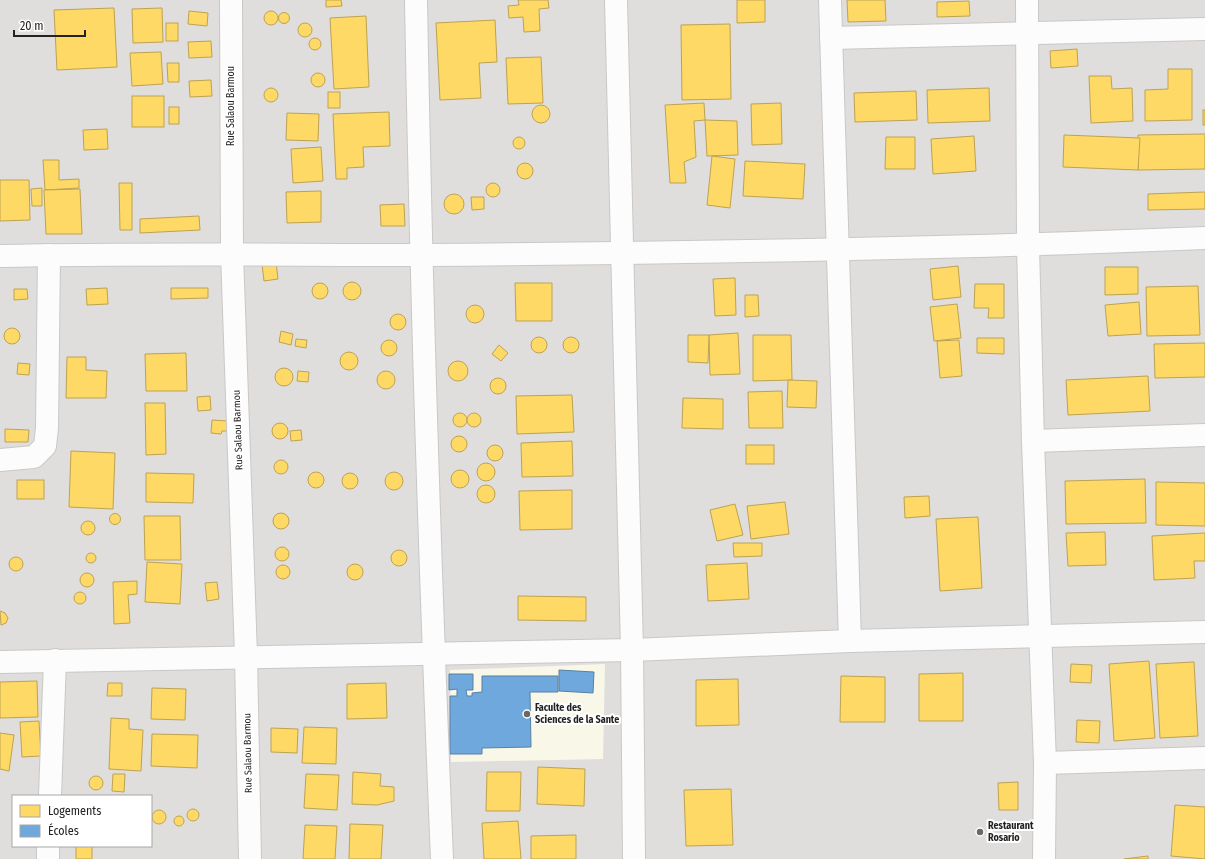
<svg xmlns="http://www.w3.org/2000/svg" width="1205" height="859" viewBox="0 0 1205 859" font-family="'Fira Sans Condensed',sans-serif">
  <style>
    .residential { fill: #dfdedc; fill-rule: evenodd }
    .education { fill: #f8f7e8 }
    .homes { fill: #ffd966; stroke: #bda252 }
    .schools { fill: #6fa8dc; stroke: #5880a4 }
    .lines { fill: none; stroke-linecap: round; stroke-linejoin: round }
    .street-casing { stroke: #c9c8c7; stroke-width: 24 }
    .street { stroke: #fdfcfc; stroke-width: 22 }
    .poi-dot { fill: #6a6968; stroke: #fff; stroke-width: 1.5 }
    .labels { text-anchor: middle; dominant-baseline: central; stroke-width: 4; stroke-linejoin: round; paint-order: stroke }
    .street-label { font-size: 10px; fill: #222; stroke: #fff }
    .poi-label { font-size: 10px; font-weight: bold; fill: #222; stroke: #fff; text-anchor: start }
  </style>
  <rect width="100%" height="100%" fill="#f0eeeb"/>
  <path class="residential" d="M0,0H1205V859H0ZM13,796H151V846H13Z"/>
  <path class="education" d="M605,664L603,759L451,762L450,670Z"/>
  <g class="homes">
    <path d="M326,0H341L342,6L326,7Z"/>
    <path d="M518,0H548L549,8L539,9L540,31L524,32L523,17L509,18L508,6L519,5Z"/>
    <path d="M737,0H765V22L737,23Z"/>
    <path d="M847,0H885L886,21L848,22Z"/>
    <path d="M969,1L970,16L937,17V2Z"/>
    <path d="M114,8L117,67L57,70L54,10Z"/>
    <path d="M162,8L163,42L133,43L132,9Z"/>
    <circle cx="271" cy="18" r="7"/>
    <path d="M189,11L208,13L207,26L188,24Z"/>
    <circle cx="284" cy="18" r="5.5"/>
    <path d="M366,16L369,87L334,89L330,18Z"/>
    <path d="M495,20L497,62L479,63L481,98L440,100L436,23Z"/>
    <rect x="166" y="23" width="12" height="18"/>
    <circle cx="305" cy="30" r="7"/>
    <path d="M730,24L731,99L682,100L681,25Z"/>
    <circle cx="315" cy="44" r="6"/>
    <path d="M211,41L212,57L189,58L188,42Z"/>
    <path d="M1077,49L1078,66L1051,68L1050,51Z"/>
    <path d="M161,52L163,84L132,86L130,53Z"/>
    <path d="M541,57L543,103L508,104L506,58Z"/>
    <path d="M167,63H179V82H168Z"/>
    <path d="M1168,69H1192V120L1145,121V90L1168,89Z"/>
    <circle cx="318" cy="80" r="7"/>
    <path d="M1089,76H1111L1112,89L1132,88L1133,121L1091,123Z"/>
    <path d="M211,80L212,96L190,97L189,81Z"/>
    <circle cx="271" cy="95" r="7"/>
    <path d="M989,88L990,121L928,123L927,90Z"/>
    <path d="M916,91L917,120L855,122L854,93Z"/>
    <rect x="328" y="92" width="12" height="16"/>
    <rect x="132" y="96" width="32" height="31"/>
    <path d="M704,103L705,120L694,121L696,157L684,162L686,183H670L665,105Z"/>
    <path d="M781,103L782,144L752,145L751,104Z"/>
    <circle cx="541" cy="114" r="9"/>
    <rect x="169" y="107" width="10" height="17"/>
    <rect x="1203" y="110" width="2" height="15"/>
    <path d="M389,112L390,146L363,147L364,167L347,168V179H336L333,114Z"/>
    <path d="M287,113L319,114L318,141L286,140Z"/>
    <path d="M705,120L737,121L738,155L707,156Z"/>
    <path d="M107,129L108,149L84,150L83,130Z"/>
    <path d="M1205,134V169L1138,170V135Z"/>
    <path d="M1064,135L1140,138L1138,170L1063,167Z"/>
    <path d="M974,136L976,171L933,174L931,139Z"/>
    <path d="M886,137H915V169H885Z"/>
    <circle cx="519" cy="143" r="6"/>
    <path d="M321,147L323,181L293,183L291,149Z"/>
    <path d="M712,156L735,159L730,208L707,205Z"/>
    <path d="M43,160H59V180L79,179V188L45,190Z"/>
    <path d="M745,161L805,164L803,199L743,196Z"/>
    <circle cx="525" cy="171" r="8"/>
    <path d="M0,180H29L30,220L0,221Z"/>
    <circle cx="493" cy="190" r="7"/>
    <path d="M119,183H132V230H120Z"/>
    <path d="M42,188V206H32L31,189Z"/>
    <path d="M80,189L82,234H46L44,190Z"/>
    <path d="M321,191V222L287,223L286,192Z"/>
    <path d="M1205,192V209L1148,210V194Z"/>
    <circle cx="454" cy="204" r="10"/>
    <path d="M471,197H484V209L472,210Z"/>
    <path d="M404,204L405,226H381L380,205Z"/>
    <path d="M199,216L200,230L140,233V219Z"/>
    <path d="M276,262L278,279L264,281L262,264Z"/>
    <path d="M958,266L961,297L933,300L930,269Z"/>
    <path d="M1105,267H1138V294L1105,295Z"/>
    <path d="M735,278L736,315L715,316L713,279Z"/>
    <circle cx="352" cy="291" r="9"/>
    <circle cx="320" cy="291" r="8"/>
    <path d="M515,283H552V321H516Z"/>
    <path d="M975,284H1004V318H988L989,308H974Z"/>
    <path d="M1198,286L1200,335L1147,336L1146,287Z"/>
    <path d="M107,288L108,304L87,305L86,289Z"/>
    <path d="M171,288H208V298L171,299Z"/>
    <path d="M14,289H27L28,299L14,300Z"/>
    <path d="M745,295H758L759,316L745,317Z"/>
    <path d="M1139,302L1141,334L1108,336L1105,305Z"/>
    <path d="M957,304L961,338L934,341L930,307Z"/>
    <circle cx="475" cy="314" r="9"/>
    <circle cx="398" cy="322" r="8"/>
    <circle cx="12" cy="336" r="8"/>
    <path d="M281,331L293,334L291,345L279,342Z"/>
    <path d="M738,333L740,374L710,375L709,335Z"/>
    <path d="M688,335H709L708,363L688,362Z"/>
    <path d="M753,335H791L792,380L753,381Z"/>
    <circle cx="539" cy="345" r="8"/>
    <circle cx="571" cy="345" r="8"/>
    <path d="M977,338H1004V354L977,353Z"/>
    <path d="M296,339L307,340L306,348L295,346Z"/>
    <path d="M959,340L962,376L940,378L937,341Z"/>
    <circle cx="389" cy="348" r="8"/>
    <path d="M1205,343V377L1155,378L1154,344Z"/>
    <path d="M499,345L508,353L501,361L492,354Z"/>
    <circle cx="349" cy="361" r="9"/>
    <path d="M186,353L187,391H146L145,354Z"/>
    <path d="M67,357H86V370L107,371L106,398H66Z"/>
    <circle cx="458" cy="371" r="10"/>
    <path d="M18,363L30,364L29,375L17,374Z"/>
    <circle cx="284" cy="377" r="9"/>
    <path d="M298,371L309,372L308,382L297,381Z"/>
    <circle cx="386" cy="380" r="9"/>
    <path d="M1148,376L1150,411L1068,415L1066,380Z"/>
    <circle cx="498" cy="386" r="8"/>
    <path d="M788,380L817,381L816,408L787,407Z"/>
    <path d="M782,391L783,428H749L748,392Z"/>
    <path d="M572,395L574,432L517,434L516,396Z"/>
    <path d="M210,396L211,410L198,411L197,397Z"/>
    <path d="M683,398L723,399V429L682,428Z"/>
    <path d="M145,403H165L166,454L146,455Z"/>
    <circle cx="460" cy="420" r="7"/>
    <circle cx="474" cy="420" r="7"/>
    <path d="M212,420L228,421V431H222L221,434L211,433Z"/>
    <circle cx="280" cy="431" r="8"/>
    <path d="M5,429L29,430L28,442H5Z"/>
    <path d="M301,430L302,440L291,441L290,431Z"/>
    <circle cx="459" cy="444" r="8"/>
    <path d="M572,441L573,476L522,477L521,443Z"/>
    <circle cx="495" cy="453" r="8"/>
    <rect x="746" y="445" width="28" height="19"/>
    <path d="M71,451L115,453L113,509L69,507Z"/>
    <circle cx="281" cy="467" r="7"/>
    <circle cx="486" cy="472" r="9"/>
    <circle cx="460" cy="479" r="9"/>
    <circle cx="316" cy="480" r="8"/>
    <circle cx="394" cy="481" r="9"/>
    <circle cx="350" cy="481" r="8"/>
    <path d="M146,473L194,474L193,503L146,502Z"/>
    <path d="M1145,479L1146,523L1066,524L1065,481Z"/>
    <rect x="17" y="480" width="27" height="19"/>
    <path d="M1156,482L1205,483V526L1156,525Z"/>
    <circle cx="486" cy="494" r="9"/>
    <path d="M572,490V529L520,530L519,491Z"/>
    <path d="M929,496L930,516L905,518L904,497Z"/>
    <path d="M785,502L789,534L751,539L747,506Z"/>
    <path d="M735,504L743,535L717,541L710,510Z"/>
    <circle cx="115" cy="519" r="5.5"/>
    <circle cx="281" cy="521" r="8"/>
    <path d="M144,516H180L181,560H145Z"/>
    <path d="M978,517L982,588L940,591L936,519Z"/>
    <circle cx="88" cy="528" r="7"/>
    <path d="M1105,532L1106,565L1068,566L1066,533Z"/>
    <path d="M1205,533V561H1194L1195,578L1154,580L1152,536Z"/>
    <path d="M733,543H762V556L734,557Z"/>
    <circle cx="282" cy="554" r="7"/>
    <circle cx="399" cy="558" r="8"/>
    <circle cx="91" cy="558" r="5"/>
    <circle cx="16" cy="564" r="7"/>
    <path d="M147,562L182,564L180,604L145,602Z"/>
    <path d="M747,563L749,599L708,601L706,565Z"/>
    <circle cx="355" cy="572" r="8"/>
    <circle cx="283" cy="572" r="7"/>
    <circle cx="87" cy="580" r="7"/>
    <path d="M137,581V594L128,595L130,623L114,624L113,582Z"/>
    <path d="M217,582L219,599L207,601L205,583Z"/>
    <circle cx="80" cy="598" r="6"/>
    <path d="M518,596L586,597V621L518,620Z"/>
    <path d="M0,611L5,613L8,618L6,623L1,625Z"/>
    <path d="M1149,661L1155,738L1114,741L1109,664Z"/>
    <path d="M1194,662L1198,736L1160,738L1156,664Z"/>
    <path d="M1071,664L1092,665L1091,683L1070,682Z"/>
    <path d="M963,673V721H919V674Z"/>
    <path d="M841,676L885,677V722H840Z"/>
    <path d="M738,679L739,725L696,726V680Z"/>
    <path d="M37,681L38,717L0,718V682Z"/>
    <path d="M108,683H122V696H107Z"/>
    <path d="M386,683L387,718L347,719V684Z"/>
    <path d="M152,688L186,689L185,720L151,719Z"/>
    <path d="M111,718L129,719V729L143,730L141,771L109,769Z"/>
    <path d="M1077,720L1100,721L1099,743L1076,742Z"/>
    <path d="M39,721L41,756L22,757L20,722Z"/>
    <path d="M304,727L337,728L336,764L302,763Z"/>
    <path d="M271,728L298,729L297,753L271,752Z"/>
    <path d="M0,733L14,735L9,771L0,769Z"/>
    <path d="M152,734L198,735L197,768L151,766Z"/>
    <path d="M538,767L585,769L584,806L537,804Z"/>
    <path d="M353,772L381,774L380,786L394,787V801L377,805L352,804Z"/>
    <path d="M487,772H521L520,811H486Z"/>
    <path d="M113,774H125L124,792L112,791Z"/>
    <path d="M306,774L339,775L337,810L304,808Z"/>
    <circle cx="96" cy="783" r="7"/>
    <path d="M1018,782V810H999L998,783Z"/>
    <path d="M731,789L733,845L686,846L684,790Z"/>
    <path d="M1175,805L1205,807V859L1171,856Z"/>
    <circle cx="193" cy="815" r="6"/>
    <circle cx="159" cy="817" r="7"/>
    <circle cx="179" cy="821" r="5"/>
    <path d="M518,821L521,859H484L482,823Z"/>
    <path d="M350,824L383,825L381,859H349Z"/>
    <path d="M305,825L337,826L335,859H303Z"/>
    <path d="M576,835V859H531V836Z"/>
    <rect x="76" y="846" width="16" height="13"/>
    <path d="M1148,856V859H1124Z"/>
  </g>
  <g class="schools">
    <path d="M559,670L594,672L593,693L559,691Z"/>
    <path d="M449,674H473V690H466L467,696H472V693L482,692V676H558V692H530L531,747L482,748V754H450V696H457V689L449,690Z"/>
  </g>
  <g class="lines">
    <g class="street-casing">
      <g id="street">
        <path d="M231,0L232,253L246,656L250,859"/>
        <path d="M416,0C421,286 430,573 442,859"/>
        <path d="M616,0L632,650L634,859"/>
        <path d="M830,0L850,641"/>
        <path d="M1027,0L1028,246L1033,441L1045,763L1044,859"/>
        <path d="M831,38L1205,29"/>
        <path d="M0,256C141,253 283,255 424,255C684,253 945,249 1205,238"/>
        <path d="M1033,441L1205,435"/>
        <path d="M0,460L34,457L45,446L47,428L49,255"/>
        <path d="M0,662L632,650L850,641L1205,632"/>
        <path d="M1045,763L1205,758"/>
        <path d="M50,796L55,660"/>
        <path d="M48,859V846"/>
      </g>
    </g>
    <use href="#street" class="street"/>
  </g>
  <g class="poi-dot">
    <circle cx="527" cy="714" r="4"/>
    <circle cx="980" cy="832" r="4"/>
  </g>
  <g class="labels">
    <g class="street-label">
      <text transform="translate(231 106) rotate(-90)">Rue Salaou Barmou</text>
      <text transform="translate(238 430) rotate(-92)">Rue Salaou Barmou</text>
      <text transform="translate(248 753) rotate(-91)">Rue Salaou Barmou</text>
    </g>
    <g class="poi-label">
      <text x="535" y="708">Faculte des<tspan x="535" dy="12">Sciences de la Sante</tspan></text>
      <text x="988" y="826">Restaurant<tspan x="988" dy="12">Rosario</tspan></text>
    </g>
  </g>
  <rect x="12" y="795" width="140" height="52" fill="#ffffff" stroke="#a7a7a7"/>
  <rect x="20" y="805" width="20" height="12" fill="#ffd966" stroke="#a7a7a7"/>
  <text x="48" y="815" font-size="12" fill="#222222">Logements</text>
  <rect x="20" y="825" width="20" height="12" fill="#6fa8dc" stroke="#a7a7a7"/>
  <text x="48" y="835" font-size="12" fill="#222222">Écoles</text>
  <path d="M14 30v6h71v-6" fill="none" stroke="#222222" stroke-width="2"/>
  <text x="20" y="30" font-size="12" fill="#222222" stroke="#ffffff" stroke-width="3" paint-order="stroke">20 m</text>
</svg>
